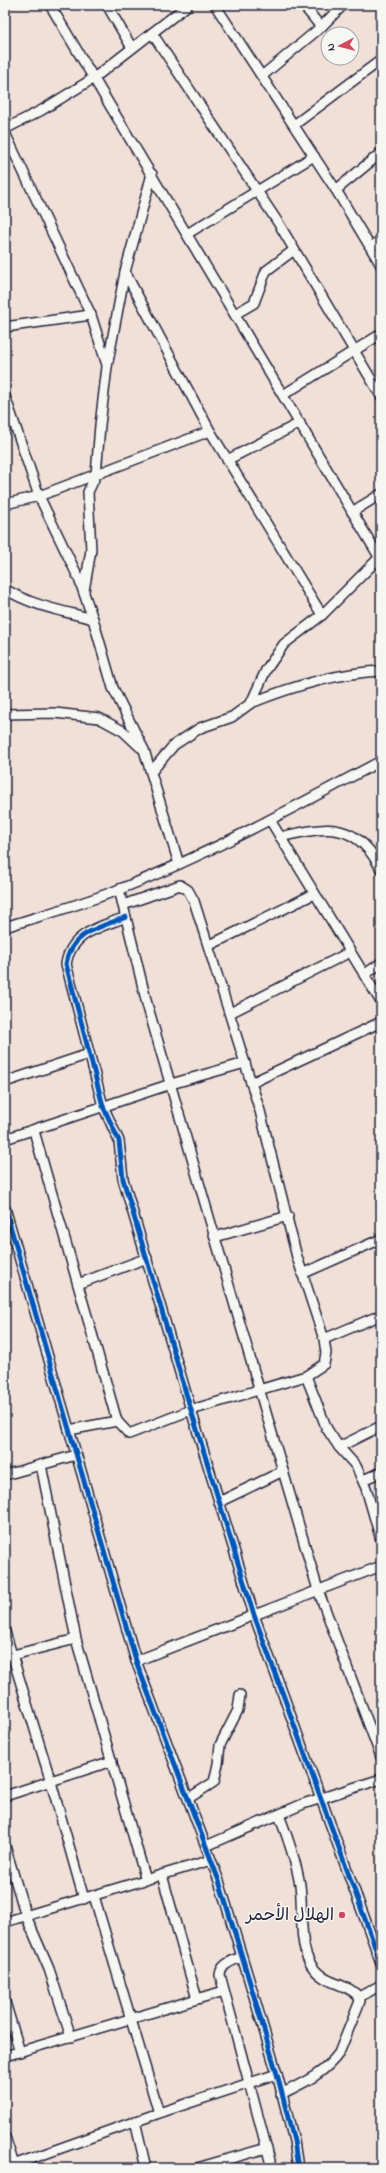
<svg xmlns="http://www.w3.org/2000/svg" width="386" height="2173" viewBox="0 0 386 2173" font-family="'Indie Flower','Playpen Sans Arabic',sans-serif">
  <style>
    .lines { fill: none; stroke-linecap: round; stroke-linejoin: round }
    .minor-casing { stroke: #22223b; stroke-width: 12 }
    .minor { stroke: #f6f6f2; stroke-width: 9 }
    .cycleway-casing { stroke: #f6f6f2; stroke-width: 8 }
    .cycleway { stroke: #0057b8; stroke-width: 5 }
    .poi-dot { fill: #d1495b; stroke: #f6f6f2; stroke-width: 1.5 }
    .labels { text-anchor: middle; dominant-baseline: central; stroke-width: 3; stroke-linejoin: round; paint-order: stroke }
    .poi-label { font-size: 17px; fill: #22223b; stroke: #f6f6f2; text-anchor: end }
  </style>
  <rect width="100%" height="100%" fill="#f0e0d8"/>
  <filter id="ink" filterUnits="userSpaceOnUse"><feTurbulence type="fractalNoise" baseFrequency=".025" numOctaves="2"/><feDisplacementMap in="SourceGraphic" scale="8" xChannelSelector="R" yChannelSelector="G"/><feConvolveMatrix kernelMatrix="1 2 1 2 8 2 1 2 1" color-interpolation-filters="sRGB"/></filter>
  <g filter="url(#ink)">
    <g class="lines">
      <g class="minor-casing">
        <g id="minor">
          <path d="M50,5L381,560"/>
          <path d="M107,5L132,48"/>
          <path d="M215,5L336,190L381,265"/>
          <path d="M303,5L321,27"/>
          <path d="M152,33L279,224L381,396"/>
          <path d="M262,76L321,27L343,5"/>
          <path d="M294,125L381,60"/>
          <path d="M5,129L42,110L94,78L188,5"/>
          <path d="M5,133L91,315L107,365"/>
          <path d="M336,190L381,153"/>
          <path d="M187,234L314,156"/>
          <path d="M371,247L381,240"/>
          <path d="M125,272L210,431L322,615"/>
          <path d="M235,314L254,303L266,271L294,250"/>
          <path d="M5,327L91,315"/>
          <path d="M283,395L381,334"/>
          <path d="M5,396L39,496L79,579L93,619L113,688L144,750L179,864"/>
          <path d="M227,460L300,423"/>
          <path d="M5,504L39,496L210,431"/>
          <path d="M352,512L381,494"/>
          <path d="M5,589C32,606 63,611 93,619"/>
          <path d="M84,591L91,550L88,492L96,475L100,425L107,367L125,272L152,174"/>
          <path d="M251,703C293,686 336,673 381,671"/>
          <path d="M5,714L55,713L99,718L123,731L140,747"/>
          <path d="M151,772L174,745L200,728L232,717L251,703L266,670L284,644L322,615L381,556"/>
          <path d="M270,820L381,1002"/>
          <path d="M280,837C311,830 343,820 367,848C373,854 377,862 381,869"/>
          <path d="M119,889L147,1004L283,1471L318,1590L381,1757"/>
          <path d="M123,905L180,885L188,890L194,901L260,1111L297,1257L324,1339L326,1353L324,1364L306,1376L327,1429L339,1447L356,1466L366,1488L381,1540"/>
          <path d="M126,917C101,927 71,932 66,964L103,1106L119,1141L123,1179L191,1410L254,1615L381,1963"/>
          <path d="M5,927C43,915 83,904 120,889C210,854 296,806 381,761"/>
          <path d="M210,945L314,894"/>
          <path d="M364,975L381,963"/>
          <path d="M230,1013L350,952"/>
          <path d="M5,1082L89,1054"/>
          <path d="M251,1083L381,1022"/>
          <path d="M34,1131L117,1421L129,1434L191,1410L306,1376"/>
          <path d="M5,1139L171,1084L245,1063"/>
          <path d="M5,1208L136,1661L219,1881L250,1983L277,2074L294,2141L298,2168"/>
          <path d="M215,1237L288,1216"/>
          <path d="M302,1274L381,1239"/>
          <path d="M78,1284L147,1258"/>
          <path d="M324,1339L381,1315"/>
          <path d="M69,1430L117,1421"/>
          <path d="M339,1447L381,1426"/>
          <path d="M41,1465L76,1639L146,1880"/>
          <path d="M5,1475L76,1455"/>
          <path d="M363,1480L381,1472"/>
          <path d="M219,1502L283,1471"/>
          <path d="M5,1632L51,1782L84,1899"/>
          <path d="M5,1657L76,1639"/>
          <path d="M136,1661L381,1566"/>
          <path d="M5,1796L112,1761"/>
          <path d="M189,1798L214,1782L218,1764L220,1745L238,1710L240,1695"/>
          <path d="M279,1815C288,1838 296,1861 300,1885C303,1907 299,1943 309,1961C312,1967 317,1973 323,1977C332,1984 358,1988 360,2001L339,2053C324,2074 303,2083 281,2094"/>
          <path d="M5,1846L26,1916L49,1969L71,2037"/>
          <path d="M206,1846L303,1804L381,1779"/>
          <path d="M162,1875L197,1999"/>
          <path d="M94,1896L159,2113"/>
          <path d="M5,1922L211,1860"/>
          <path d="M241,1957C232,1961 221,1964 220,1975L272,2168"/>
          <path d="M359,1997L381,1985"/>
          <path d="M5,2002L20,2052"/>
          <path d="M5,2056L224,1991"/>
          <path d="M135,2121L146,2168"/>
          <path d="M5,2137L15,2168"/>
          <path d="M5,2168L159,2113L277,2074"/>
          <path d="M197,2168L267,2148"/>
        </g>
      </g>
      <use href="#minor" class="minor"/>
      <g class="cycleway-casing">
        <g id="cycleway">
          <path d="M126,917C101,927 71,932 66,964L103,1106L119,1141L123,1179L191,1410L254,1615L381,1963"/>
          <path d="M5,1208L136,1661L219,1881L250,1983L277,2074L294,2141L298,2168"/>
        </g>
      </g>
      <use href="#cycleway" class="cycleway"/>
    </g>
  </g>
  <circle class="poi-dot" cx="342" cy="1915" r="4"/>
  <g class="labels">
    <g class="poi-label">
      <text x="334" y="1915">الهلال الأحمر</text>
    </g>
  </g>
  <rect width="386" height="2173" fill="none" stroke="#f6f6f2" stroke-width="20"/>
  <rect x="10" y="10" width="366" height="2153" fill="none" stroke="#22223b" stroke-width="1.5" filter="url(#ink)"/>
  <g transform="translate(340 46) rotate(263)"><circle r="19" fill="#f6f6f2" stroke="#a1a1a9"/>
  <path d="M0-3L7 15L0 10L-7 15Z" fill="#d1495b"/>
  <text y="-6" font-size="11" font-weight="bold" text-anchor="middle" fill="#22223b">N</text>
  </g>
</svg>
